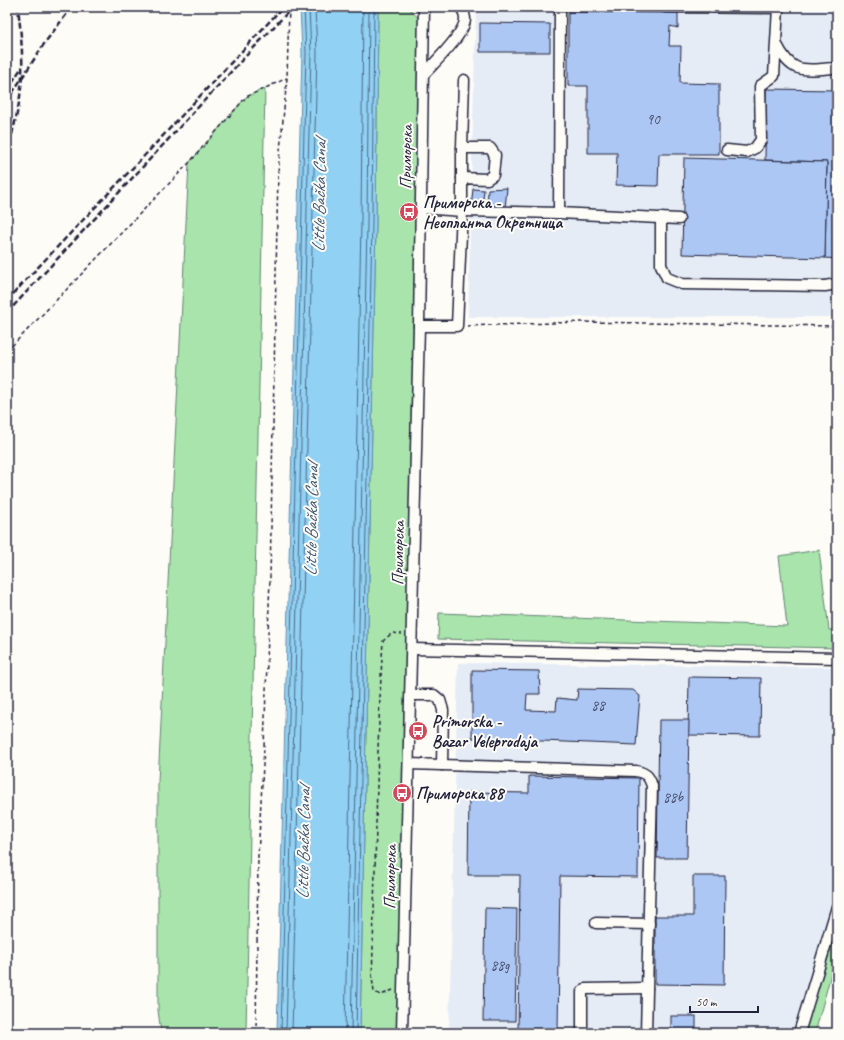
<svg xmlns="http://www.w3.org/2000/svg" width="844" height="1040" viewBox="0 0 844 1040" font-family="Caveat,sans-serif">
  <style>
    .built { fill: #e5ecf6 }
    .green { fill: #a8e4ab; stroke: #658373 }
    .water { fill: #91d1f3; stroke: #658ba9 }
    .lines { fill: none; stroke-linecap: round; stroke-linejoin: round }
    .shore { stroke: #4e6885; stroke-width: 1 }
    .building { fill: #acc7f4; stroke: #22223b }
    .minor-casing { stroke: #22223b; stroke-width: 13 }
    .path { stroke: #22223b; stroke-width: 1.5; stroke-dasharray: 4 3; stroke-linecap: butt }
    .minor { stroke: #fdfcf7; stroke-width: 10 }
    .rail { stroke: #22223b; stroke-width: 2.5; stroke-dasharray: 6 3; stroke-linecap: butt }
    .labels { text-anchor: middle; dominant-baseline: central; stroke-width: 4; stroke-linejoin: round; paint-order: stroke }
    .number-label { font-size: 15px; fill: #444b69 }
    .street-label { font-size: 17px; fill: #22223b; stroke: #fdfcf7 }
    .poi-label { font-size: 17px; font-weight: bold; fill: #22223b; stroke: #fdfcf7; text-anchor: start }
    .water-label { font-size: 18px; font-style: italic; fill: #435772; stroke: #fdfcf7 }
  </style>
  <rect width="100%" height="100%" fill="#fdfcf7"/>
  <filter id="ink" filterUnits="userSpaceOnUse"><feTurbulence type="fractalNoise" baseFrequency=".025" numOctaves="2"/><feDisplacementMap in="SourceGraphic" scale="8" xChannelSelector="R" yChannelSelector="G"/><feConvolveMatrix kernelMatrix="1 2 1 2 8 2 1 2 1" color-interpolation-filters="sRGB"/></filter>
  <g filter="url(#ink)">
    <g class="built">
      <path d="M476,7H837V317H468Z"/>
      <path d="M458,663L837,667V886L795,1033H449Z"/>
    </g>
    <g class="green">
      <path d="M378,7H408L420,20L398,1033H360L376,222Z"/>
      <path d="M265,88L246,1033H161L158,1010V782L189,163L246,97Z"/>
      <path d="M9,349L7,469V351Z"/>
      <path d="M819,550L829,630H837V648L438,639L439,613L787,626L779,556Z"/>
      <path d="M837,930V952L815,1033H804Z"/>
    </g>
    <path class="water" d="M300,7H378L376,222L360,1033H277L302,53Z"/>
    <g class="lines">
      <g class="shore">
        <path d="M281,1033L306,53L304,7"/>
        <path d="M286,1033L311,53L309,7"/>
        <path d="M292,1033L317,53L315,7"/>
        <path d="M345,1033L361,222L363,7"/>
        <path d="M351,1033L367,222L369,7"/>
        <path d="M356,1033L372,222L374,7"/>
      </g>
    </g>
    <g class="building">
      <path d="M568,12L678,13V28L670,26L669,46H681L680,83L719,84V154H659L658,186L616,185L617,153H588V86H568Z"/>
      <path d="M480,23L550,24V52H480Z"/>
      <path d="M766,89L837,90V259L825,258L827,162L765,160Z"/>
      <path d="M684,158L827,162L825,258L682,254Z"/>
      <path d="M507,188L505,209L487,208L488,189Z"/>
      <path d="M473,189L484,190L482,209L471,208Z"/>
      <path d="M472,670L539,671L540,694H527L526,710L556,711L557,698L577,700L578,689L633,690L640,696L636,745L472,738Z"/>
      <path d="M689,677L761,678L760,736L688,735Z"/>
      <path d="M659,720H689L687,858H657Z"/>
      <path d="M529,776L639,778L638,877L560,876L558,1033H518L520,875H468L469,792L529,793Z"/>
      <path d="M693,876H725L724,985L655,984V916H693Z"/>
      <path d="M485,908L517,909L515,1021H483Z"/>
      <rect x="671" y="1016" width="25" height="17"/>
    </g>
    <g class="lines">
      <g class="minor-casing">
        <g id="minor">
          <path d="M665,7L778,8L774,76L760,86L761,140L755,148L747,152L727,150"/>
          <path d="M777,45C793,77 806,69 837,68"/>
          <path d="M424,74C434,63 465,34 465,19C465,16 463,11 462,7"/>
          <path d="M464,80L462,148H490L495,155L493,175L487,179L462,178V211L559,213L560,7"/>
          <path d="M462,178V148"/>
          <path d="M559,213L679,219"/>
          <path d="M661,218V265L667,278L682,284L825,286L837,284"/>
          <path d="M419,326H457L462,211L421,208"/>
          <path d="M412,649L837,658"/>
          <path d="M411,695H434L440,700L443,710L442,765"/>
          <path d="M409,764L636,771C646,773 649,776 652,786L646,1033"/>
          <path d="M596,923L649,924"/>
          <path d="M402,1033L419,326L424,7"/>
          <path d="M582,1033V992L585,989L647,988"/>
          <path d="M799,1033L837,907"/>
        </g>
      </g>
      <g class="path">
        <path d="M467,326L581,322L837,326"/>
        <path d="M7,351L189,163L246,97L287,78"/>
        <path d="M393,990L381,995L374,992L372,978C376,866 376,753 383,641L392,633L402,634"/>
        <path d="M256,1033L258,856L264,747L270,578L278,172L287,78L289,7"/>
      </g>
      <use href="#minor" class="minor"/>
      <g class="rail">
        <path d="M7,90L22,67"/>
        <path d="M7,101L46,41L72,7"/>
        <path d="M7,152C13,131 19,109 21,88C24,61 21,34 18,7"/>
        <path d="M7,301L23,283L145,155L283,7"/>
        <path d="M7,313L242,60L293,7"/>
      </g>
    </g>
  </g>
  <defs>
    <g id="bus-disc" transform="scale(1)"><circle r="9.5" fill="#d1495b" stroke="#fdfcf7"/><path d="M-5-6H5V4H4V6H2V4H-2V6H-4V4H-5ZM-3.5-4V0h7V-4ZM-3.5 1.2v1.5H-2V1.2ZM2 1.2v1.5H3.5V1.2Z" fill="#fff"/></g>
  </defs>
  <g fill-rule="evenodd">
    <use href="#bus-disc" x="409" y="212"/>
    <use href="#bus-disc" x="418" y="731"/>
    <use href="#bus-disc" x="402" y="793"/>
  </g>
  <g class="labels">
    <g class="number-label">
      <text x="653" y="119">90</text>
      <text x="598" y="705">88</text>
      <text x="673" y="797">88b</text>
      <text x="500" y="965">88g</text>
    </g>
    <g class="street-label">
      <text transform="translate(406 157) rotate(-89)">Приморска</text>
      <text transform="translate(398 553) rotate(-89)">Приморска</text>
      <text transform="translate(390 877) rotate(-89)">Приморска</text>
    </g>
    <g class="poi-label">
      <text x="423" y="202">Приморска -<tspan x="423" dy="20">Неопланта Окретница</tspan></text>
      <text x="432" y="721">Primorska -<tspan x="432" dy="20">Bazar Veleprodaja</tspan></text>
      <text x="416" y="793">Приморска 88</text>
    </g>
    <g class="water-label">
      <text transform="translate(319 196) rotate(-89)">Little Bačka Canal</text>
      <text transform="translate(311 520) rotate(-89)">Little Bačka Canal</text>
      <text transform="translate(303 843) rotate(-89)">Little Bačka Canal</text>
    </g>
  </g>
  <rect width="844" height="1040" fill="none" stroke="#fdfcf7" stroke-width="24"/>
  <rect x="12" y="12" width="820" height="1016" fill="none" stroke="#22223b" stroke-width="1.5" filter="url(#ink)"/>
  <path d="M690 1006v6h68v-6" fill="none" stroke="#22223b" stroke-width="2"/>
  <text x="696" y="1006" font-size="12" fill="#22223b" stroke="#fdfcf7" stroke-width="3" paint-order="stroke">50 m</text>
</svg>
